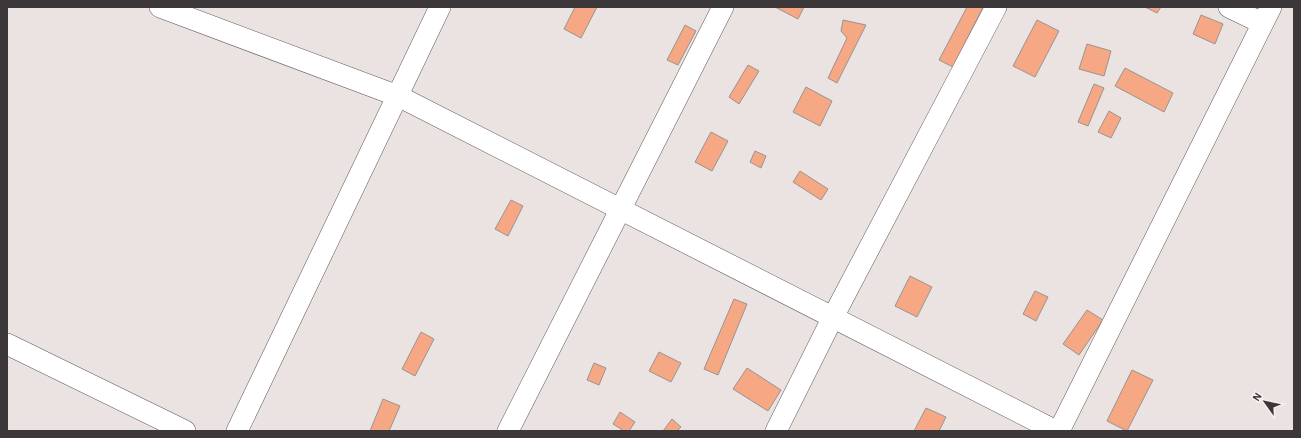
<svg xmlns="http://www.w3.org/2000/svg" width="1301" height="438" viewBox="0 0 1301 438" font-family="'Alegreya Sans',sans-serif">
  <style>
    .building { fill: #f6a885; stroke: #9a9390 }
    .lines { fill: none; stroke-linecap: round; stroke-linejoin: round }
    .minor-casing { stroke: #625b5b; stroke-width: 22 }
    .minor { stroke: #fff; stroke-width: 21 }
  </style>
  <rect width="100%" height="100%" fill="#ebe2e2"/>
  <g class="building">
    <path d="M575,7H597L581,38L564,29Z"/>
    <path d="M775,7H804L798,19Z"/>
    <path d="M967,7H983L953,67L939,60Z"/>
    <path d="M1145,7H1161L1157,13Z"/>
    <path d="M1201,15L1223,24L1215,44L1193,34Z"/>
    <path d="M843,20L866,25L837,83L828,78L847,38L841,31Z"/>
    <path d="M1037,20L1059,31L1035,77L1013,66Z"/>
    <path d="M685,25L696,31L678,65L667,60Z"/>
    <path d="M1087,44L1111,51L1104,76L1079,69Z"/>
    <path d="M748,65L759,71L739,104L729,97Z"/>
    <path d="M1125,68L1173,93L1164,112L1115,86Z"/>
    <path d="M1094,84L1104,88L1088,126L1078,122Z"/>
    <path d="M806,87L832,101L820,126L793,112Z"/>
    <path d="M1109,111L1121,118L1111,138L1098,132Z"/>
    <path d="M711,132L728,141L712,171L695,162Z"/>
    <path d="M755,151L766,156L761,168L750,162Z"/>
    <path d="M800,171L828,189L821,200L793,182Z"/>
    <path d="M511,200L523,206L508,236L495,229Z"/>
    <path d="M910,276L932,287L917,317L895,306Z"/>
    <path d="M1035,291L1048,297L1036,321L1023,314Z"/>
    <path d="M734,299L747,304L718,375L704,369Z"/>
    <path d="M1087,310L1103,320L1079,355L1063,344Z"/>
    <path d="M421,332L434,339L415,376L402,369Z"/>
    <path d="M659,352L681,363L671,382L649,371Z"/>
    <path d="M594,363L606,368L599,385L587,380Z"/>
    <path d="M747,368L781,390L768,411L733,389Z"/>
    <path d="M1132,370L1153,380L1127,431L1107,421Z"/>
    <path d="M383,399L400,406L389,431H370Z"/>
    <path d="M926,408L946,417L939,431H914Z"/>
    <path d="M620,412L635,422L629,431H624L613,424Z"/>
    <path d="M672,419L681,427L677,431H663Z"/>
  </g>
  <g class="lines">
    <g class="minor-casing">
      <g id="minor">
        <path d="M160,7L398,96L1056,431"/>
        <path d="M1229,7L1262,23"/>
        <path d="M7,344L185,431"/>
        <path d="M237,431L440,7"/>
        <path d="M508,431L723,7"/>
        <path d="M776,431L833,317L996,7"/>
        <path d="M1059,431L1271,7"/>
      </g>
    </g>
    <use href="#minor" class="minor"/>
  </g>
  <rect width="1301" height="438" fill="none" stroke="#3c3839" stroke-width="16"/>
  <g transform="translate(1265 402) rotate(303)" stroke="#f8efef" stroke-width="3" paint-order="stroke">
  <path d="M0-3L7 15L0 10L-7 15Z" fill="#3c3839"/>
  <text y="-6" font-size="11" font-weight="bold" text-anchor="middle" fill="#3c3839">N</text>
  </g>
</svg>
